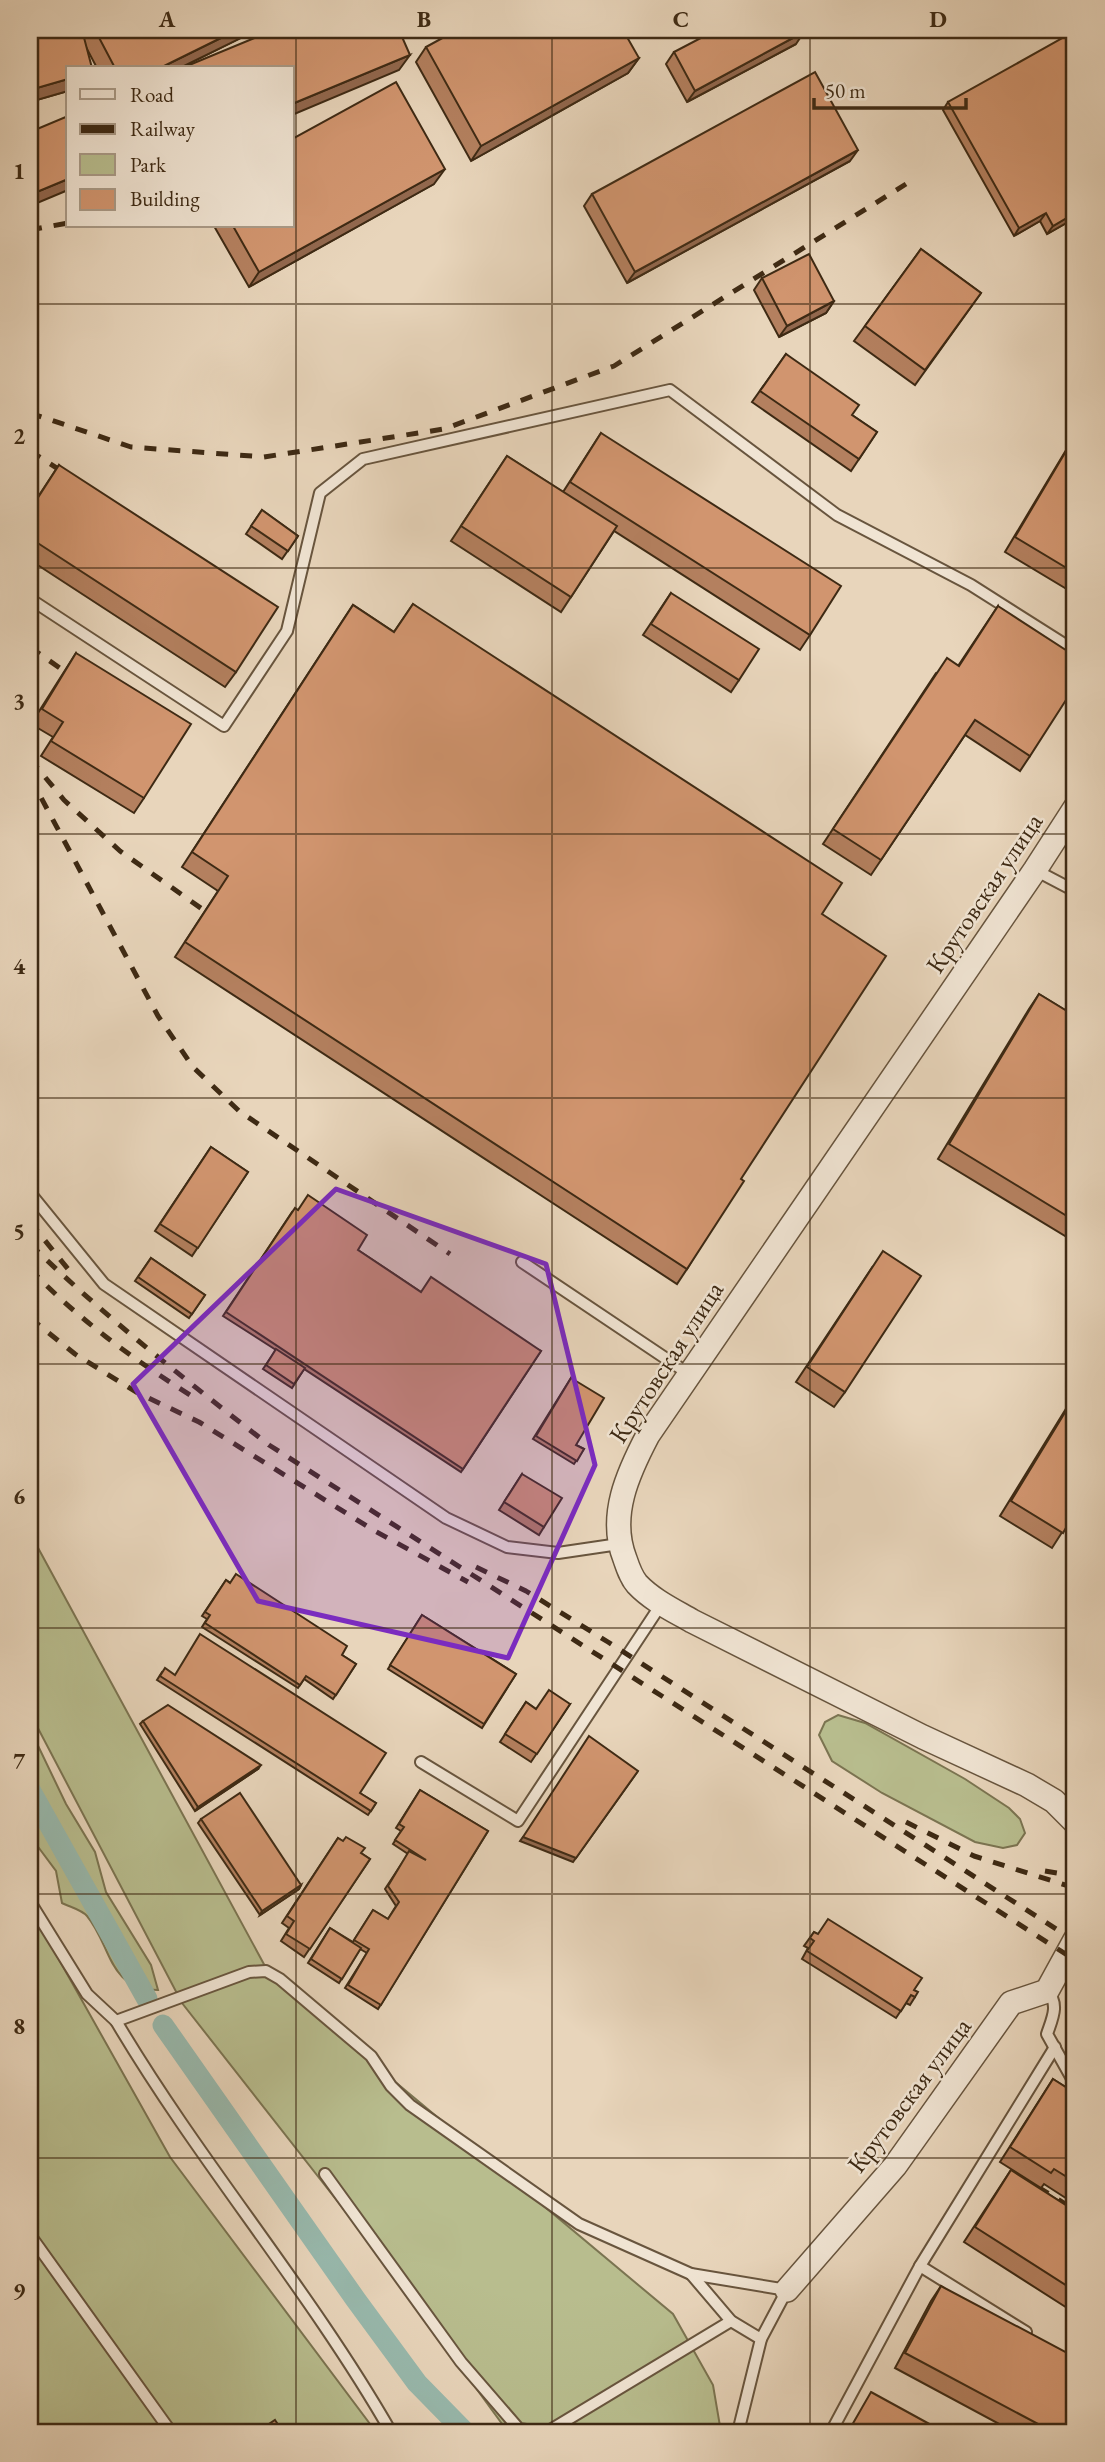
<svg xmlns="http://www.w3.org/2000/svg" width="1105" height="2462" viewBox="0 0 1105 2462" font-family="'EB Garamond',serif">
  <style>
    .green { fill: #b8bd8e; stroke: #7b7451; stroke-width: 2 }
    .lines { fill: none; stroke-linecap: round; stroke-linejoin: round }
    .canal { stroke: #98b9ad; stroke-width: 21 }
    .lane-casing { stroke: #68553e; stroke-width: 14 }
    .street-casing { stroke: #68553e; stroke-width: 26 }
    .lane { stroke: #f0e4d3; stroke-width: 10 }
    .street { stroke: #f0e4d3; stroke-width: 23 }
    .rail { stroke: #3e2a14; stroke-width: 5; stroke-dasharray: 12 12; stroke-linecap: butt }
    .wall { fill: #b4805f; stroke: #3e2a14; stroke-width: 2 }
    .shaded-wall { fill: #92684e; stroke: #3e2a14; stroke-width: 2 }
    .building { fill: #d1956f; stroke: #3e2a14; stroke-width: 2 }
    .marked { fill: #7b2cbf; fill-opacity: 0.2; stroke: #7b2cbf; stroke-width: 5; stroke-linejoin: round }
    .grid { fill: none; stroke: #3e2a14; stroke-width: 2; stroke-opacity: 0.55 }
    .labels { text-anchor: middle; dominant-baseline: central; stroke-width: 5; stroke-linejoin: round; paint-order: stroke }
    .street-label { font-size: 26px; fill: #3e2a14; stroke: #f0e4d3 }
    .neatline { fill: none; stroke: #3e2a14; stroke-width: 2.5 }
    .grid-label { font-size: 23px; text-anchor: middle; font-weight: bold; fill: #3e2a14 }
  </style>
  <rect width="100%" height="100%" fill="#e8d5bb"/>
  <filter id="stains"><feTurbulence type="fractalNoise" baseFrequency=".00286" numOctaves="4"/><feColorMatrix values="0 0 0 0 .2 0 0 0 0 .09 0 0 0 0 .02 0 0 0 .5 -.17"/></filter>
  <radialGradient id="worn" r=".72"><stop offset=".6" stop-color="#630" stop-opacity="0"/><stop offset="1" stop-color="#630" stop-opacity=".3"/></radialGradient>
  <g class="green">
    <path d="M30,1533L272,1979L673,2314L713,2385L721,2432H508L371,2244L182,2003L30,1713Z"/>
    <path d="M838,1715L865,1723L965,1779L1009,1808L1020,1819L1025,1833L1017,1845L1003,1848L975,1842L882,1793L832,1761L819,1735L825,1722Z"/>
    <path d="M30,1729L66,1804L95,1852L106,1892L151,1965L158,1990C107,1989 112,1946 87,1916C82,1910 70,1907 62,1903L56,1871L30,1836Z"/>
    <path d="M30,1908L170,2157L376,2432H30Z"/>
  </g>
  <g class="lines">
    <g class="canal">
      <path d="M30,1790L147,1999"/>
      <path d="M163,2025L356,2300L417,2383L465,2432"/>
    </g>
    <g class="lane-casing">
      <g id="lane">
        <path d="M30,599L224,726L287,631L320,493L363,459L670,390L837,515L971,585L1075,651"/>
        <path d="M1035,870L1075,891"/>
        <path d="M30,1193L104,1284L446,1518L507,1547L558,1553L619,1544"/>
        <path d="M522,1262L689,1374"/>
        <path d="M421,1762L518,1821L662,1603"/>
        <path d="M30,1902L87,1994L116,2021L249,1972L266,1971L280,1979L371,2056L391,2086L410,2105L579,2224L691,2274L787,2290L761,2339L740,2424V2432"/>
        <path d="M1047,1991C1060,2004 1052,2019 1047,2034L1075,2084"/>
        <path d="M116,2021C200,2163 309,2289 391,2432"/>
        <path d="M325,2174L461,2362L519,2429L540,2432"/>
        <path d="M30,2235L171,2432"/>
        <path d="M691,2274L731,2321L761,2339"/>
        <path d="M1026,2332L920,2266L1055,2047"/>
        <path d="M547,2432L731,2321"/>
        <path d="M831,2432L920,2266"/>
      </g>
    </g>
    <g class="street-casing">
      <g id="street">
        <path d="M1075,808L1035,870L648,1435C628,1473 608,1516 625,1559C628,1568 631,1577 637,1584C652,1600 673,1610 692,1621L923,1737L1027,1785L1054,1801L1075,1822"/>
        <path d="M787,2290L895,2166L1011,2003L1047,1991L1075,1940"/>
      </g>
    </g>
    <use href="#lane" class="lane"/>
    <use href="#street" class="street"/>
    <g class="rail">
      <path d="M30,230L68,223"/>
      <path d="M30,413L131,447L264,457L444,429L614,366L906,184"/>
      <path d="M30,451L74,479"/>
      <path d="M30,647L64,671"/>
      <path d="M30,759L64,800L120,851L205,911"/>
      <path d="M30,777L158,1016L193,1067L239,1111L450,1254"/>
      <path d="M30,1222L72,1274"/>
      <path d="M30,1244C105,1317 187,1381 269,1445L1075,1960"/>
      <path d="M30,1269C80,1321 137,1362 198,1400"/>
      <path d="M30,1318L75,1354L136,1392L199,1422L375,1531L468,1582"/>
      <path d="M476,1567L526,1591L608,1642L1075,1941"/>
      <path d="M906,1822L974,1856L1075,1888"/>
      <path d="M1045,1871L1075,1876"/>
      <path d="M1038,2187L1075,2210"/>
    </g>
  </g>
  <g class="wall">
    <path d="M30,30H257L180,68H97L86,47L68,91L30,102Z"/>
    <path d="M796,44L687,102L666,64L674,52Z"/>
    <path d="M426,47L639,58L628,73L471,161L416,62Z"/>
    <path d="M948,102L1075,218L1047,234L1040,221L1014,236L943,110Z"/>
    <path d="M850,161L627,283L584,206L592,194Z"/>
    <path d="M434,184L249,287L214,226H292Z"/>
    <path d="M921,249L981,293L915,385L854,341Z"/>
    <path d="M762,278L834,301L826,313L779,337L754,290Z"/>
    <path d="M786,354L852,415L877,432L851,471L752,402Z"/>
    <path d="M601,433L810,635L800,650L614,531L561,612L451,541L507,456L563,492Z"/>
    <path d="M1075,435V594L1005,552Z"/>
    <path d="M59,465L236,672L225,687L30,560V509Z"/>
    <path d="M262,510L298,536L282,559L246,534Z"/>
    <path d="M671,593L739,680L731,692L643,635Z"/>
    <path d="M413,604L822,914L741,1179L687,1269L677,1284L175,957L218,891L182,867L343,620L353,605L394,632Z"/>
    <path d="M998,606L1030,756L1020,771L965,735L871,875L823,844L936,673L958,666Z"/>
    <path d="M76,653L144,798L134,813L41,756L53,737L31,724Z"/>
    <path d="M1039,994L1075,1016V1242L938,1159L1029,1009Z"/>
    <path d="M211,1147L248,1172L192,1256L155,1231Z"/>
    <path d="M292,1212L358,1250L421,1292L541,1351L461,1472L304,1369L292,1388L263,1369L276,1350L223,1316Z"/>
    <path d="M151,1258L205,1295L189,1318L135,1281Z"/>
    <path d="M873,1266L845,1392L834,1407L796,1382Z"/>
    <path d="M571,1378L576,1445L584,1449L574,1464L533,1439Z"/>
    <path d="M1075,1394V1512L1052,1548L1000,1516Z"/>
    <path d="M522,1474L544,1527L539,1535L499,1510Z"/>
    <path d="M226,1580L356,1664L333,1699L304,1679L298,1688L202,1627L207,1619L202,1616Z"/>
    <path d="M422,1615L516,1674L482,1728L388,1669Z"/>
    <path d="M162,1672L376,1803L368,1815L157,1680Z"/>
    <path d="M526,1702L536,1709L570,1704L531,1762L500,1742Z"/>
    <path d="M143,1721L258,1769L195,1811L140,1724Z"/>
    <path d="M420,1790L488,1831L378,2009L345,1988L367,1953L360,1949L339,1983L308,1963L330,1928L353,1942L373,1910L388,1919L396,1906L385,1889L408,1854L393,1844L401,1831L396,1828Z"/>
    <path d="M201,1819L301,1885L299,1889L260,1915L198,1823Z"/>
    <path d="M338,1838L370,1859L304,1957L281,1941L289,1928L282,1923Z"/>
    <path d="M814,1932L914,1990L915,1997L910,2005L906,2003L896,2018L802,1959L808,1948L804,1946Z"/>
    <path d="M1053,2079L1075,2093V2204L1044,2184L1041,2188L1000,2162Z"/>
    <path d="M1011,2170L1075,2211V2313L964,2242Z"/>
    <path d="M941,2286L1075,2432H1014L895,2368L931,2301Z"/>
  </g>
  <g class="shaded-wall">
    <path d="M237,30H257L180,68H160Z"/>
    <path d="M804,32L796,44L687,102L695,91Z"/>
    <path d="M410,55L399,70L292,115V104Z"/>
    <path d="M639,58L628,73L471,161L481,146Z"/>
    <path d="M68,79V91L30,102V90Z"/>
    <path d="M858,150L850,161L627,283L635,272Z"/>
    <path d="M445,169L434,184L249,287L259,272Z"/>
    <path d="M68,179V190L30,206V198L32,194Z"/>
    <path d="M1046,213L1040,221L1014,236L1019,228Z"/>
    <path d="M1075,213V218L1047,234L1053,226Z"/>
    <path d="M834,301L826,313L779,337L787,326Z"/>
    <path d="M261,1765L258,1769L195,1811L198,1807Z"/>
    <path d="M638,1771L573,1862L520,1841L523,1837Z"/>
    <path d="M301,1885L299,1889L260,1915L262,1911Z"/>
  </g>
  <g class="building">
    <path d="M30,30H82L92,68H68V79L30,90Z"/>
    <path d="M95,30H237L160,68H115Z"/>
    <path d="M274,30H399L410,55L292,104V68H182Z"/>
    <path d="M457,30H623L639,58L481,146L426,47Z"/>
    <path d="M716,30H802L804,32L695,91L674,52Z"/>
    <path d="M1075,31V213L1053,226L1046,213L1019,228L948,102Z"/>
    <path d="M815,72L858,150L635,272L592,194Z"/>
    <path d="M396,82L445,169L259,272L233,226H292V139Z"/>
    <path d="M68,116V179L32,194L30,188V132Z"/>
    <path d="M921,249L981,293L925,370L865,326Z"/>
    <path d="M809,254L834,301L787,326L762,278Z"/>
    <path d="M786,354L859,405L852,415L877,432L859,459L760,391Z"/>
    <path d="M601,433L841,586L810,635L570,482Z"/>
    <path d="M1075,436V573L1015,537Z"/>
    <path d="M507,456L617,526L571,597L461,526Z"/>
    <path d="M59,465L278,607L236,672L30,538V510Z"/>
    <path d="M262,510L298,536L288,551L251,526Z"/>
    <path d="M671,593L759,649L739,680L651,624Z"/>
    <path d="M413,604L842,883L822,914L886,956L741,1179L744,1181L687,1269L185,942L228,876L192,852L353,605L394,632Z"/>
    <path d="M998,606L1075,656V686L1030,756L975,720L881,860L833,829L947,658L959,666Z"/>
    <path d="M76,653L191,724L144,798L51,741L63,722L42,709Z"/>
    <path d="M1039,994L1075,1016V1221L949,1144Z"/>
    <path d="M211,1147L248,1172L198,1248L160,1224Z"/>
    <path d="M308,1195L367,1235L358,1250L421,1292L431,1277L541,1351L463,1469L226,1312L295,1208L298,1210Z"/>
    <path d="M883,1251L921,1276L845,1392L807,1367Z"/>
    <path d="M151,1258L205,1295L192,1314L138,1277Z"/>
    <path d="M276,1349L305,1368L294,1384L266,1365Z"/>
    <path d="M571,1378L604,1398L576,1445L584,1449L577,1461L536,1436Z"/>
    <path d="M1075,1396V1512L1063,1533L1011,1501Z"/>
    <path d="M522,1474L562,1498L544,1527L504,1502Z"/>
    <path d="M236,1574L347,1646L342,1655L356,1664L336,1695L306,1676L300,1685L205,1623L210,1615L205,1612L226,1580L230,1583Z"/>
    <path d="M422,1615L516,1674L484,1724L390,1665Z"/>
    <path d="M200,1634L386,1753L360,1793L376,1803L371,1811L160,1676L165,1668L175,1675Z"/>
    <path d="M549,1690L570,1704L537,1754L505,1734L526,1702L536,1709Z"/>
    <path d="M168,1705L261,1765L198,1807L143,1721Z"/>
    <path d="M589,1736L638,1771L576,1858L523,1837Z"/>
    <path d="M420,1790L488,1831L381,2005L348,1985L369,1949L354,1940L373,1910L388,1919L399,1902L388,1886L409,1851L426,1860L395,1840L404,1827L399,1824Z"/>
    <path d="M240,1793L301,1885L262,1911L201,1819Z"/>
    <path d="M346,1837L365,1848L361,1853L370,1859L310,1949L286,1934L294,1921L287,1916L338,1838L343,1841Z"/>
    <path d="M828,1919L922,1978L914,1990L918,1992L915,1997L911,1995L901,2011L807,1951L814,1941L810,1938L814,1932L818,1934Z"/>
    <path d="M330,1928L361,1948L342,1979L311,1959Z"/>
    <path d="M30,2016L35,2022L30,2026Z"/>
    <path d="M1053,2079L1075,2093V2182L1054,2169L1051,2173L1010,2147Z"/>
    <path d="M1011,2170L1075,2211V2291L975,2227Z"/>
    <path d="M941,2286L1075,2357V2432H1053L905,2353Z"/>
    <path d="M871,2392L944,2432H848Z"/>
    <path d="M275,2420L283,2432H257Z"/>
  </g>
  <path class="marked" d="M336,1189L546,1264L595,1465L508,1658L258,1601L133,1384Z"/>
  <path class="grid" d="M296,30V2432M552,30V2432M810,30V2432M30,304H1075M30,568H1075M30,834H1075M30,1098H1075M30,1364H1075M30,1628H1075M30,1894H1075M30,2158H1075"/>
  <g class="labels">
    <g class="street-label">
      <text transform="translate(984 893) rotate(-56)">Крутовская улица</text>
      <text transform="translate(666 1362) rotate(-57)">Крутовская улица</text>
      <text transform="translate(909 2095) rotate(-53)">Крутовская улица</text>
    </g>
  </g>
  <rect width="1105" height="2462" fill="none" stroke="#e8d5bb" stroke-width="77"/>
  <rect x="66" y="66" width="228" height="161" fill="#f0e4d3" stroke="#a99a87" stroke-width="2"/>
  <rect x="80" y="89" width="35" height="10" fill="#f0e4d3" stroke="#a99a87" stroke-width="2"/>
  <text x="130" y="102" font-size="21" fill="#3e2a14">Road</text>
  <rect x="80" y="124" width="35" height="10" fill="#3e2a14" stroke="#a99a87" stroke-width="2"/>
  <text x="130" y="136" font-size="21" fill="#3e2a14">Railway</text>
  <rect x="80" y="154" width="35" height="21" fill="#b8bd8e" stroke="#a99a87" stroke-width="2"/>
  <text x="130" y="172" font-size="21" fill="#3e2a14">Park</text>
  <rect x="80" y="189" width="35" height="21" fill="#d1956f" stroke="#a99a87" stroke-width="2"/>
  <text x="130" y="206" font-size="21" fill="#3e2a14">Building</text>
  <path d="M814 98v10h152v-10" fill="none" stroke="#3e2a14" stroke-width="3.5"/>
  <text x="825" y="98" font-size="21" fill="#3e2a14" stroke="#f0e4d3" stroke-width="5" paint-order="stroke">50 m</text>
  <rect x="38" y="38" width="1028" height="2386" class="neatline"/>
  <g class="grid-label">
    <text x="167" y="27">A</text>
    <text x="424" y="27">B</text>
    <text x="681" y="27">C</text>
    <text x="938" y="27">D</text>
    <text x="19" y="179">1</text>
    <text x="19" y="444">2</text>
    <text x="19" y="709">3</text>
    <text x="19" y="974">4</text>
    <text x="19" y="1239">5</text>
    <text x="19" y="1504">6</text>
    <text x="19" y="1769">7</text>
    <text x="19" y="2034">8</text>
    <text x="19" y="2299">9</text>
  </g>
  <rect width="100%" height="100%" filter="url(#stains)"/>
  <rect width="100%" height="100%" fill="url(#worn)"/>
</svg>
